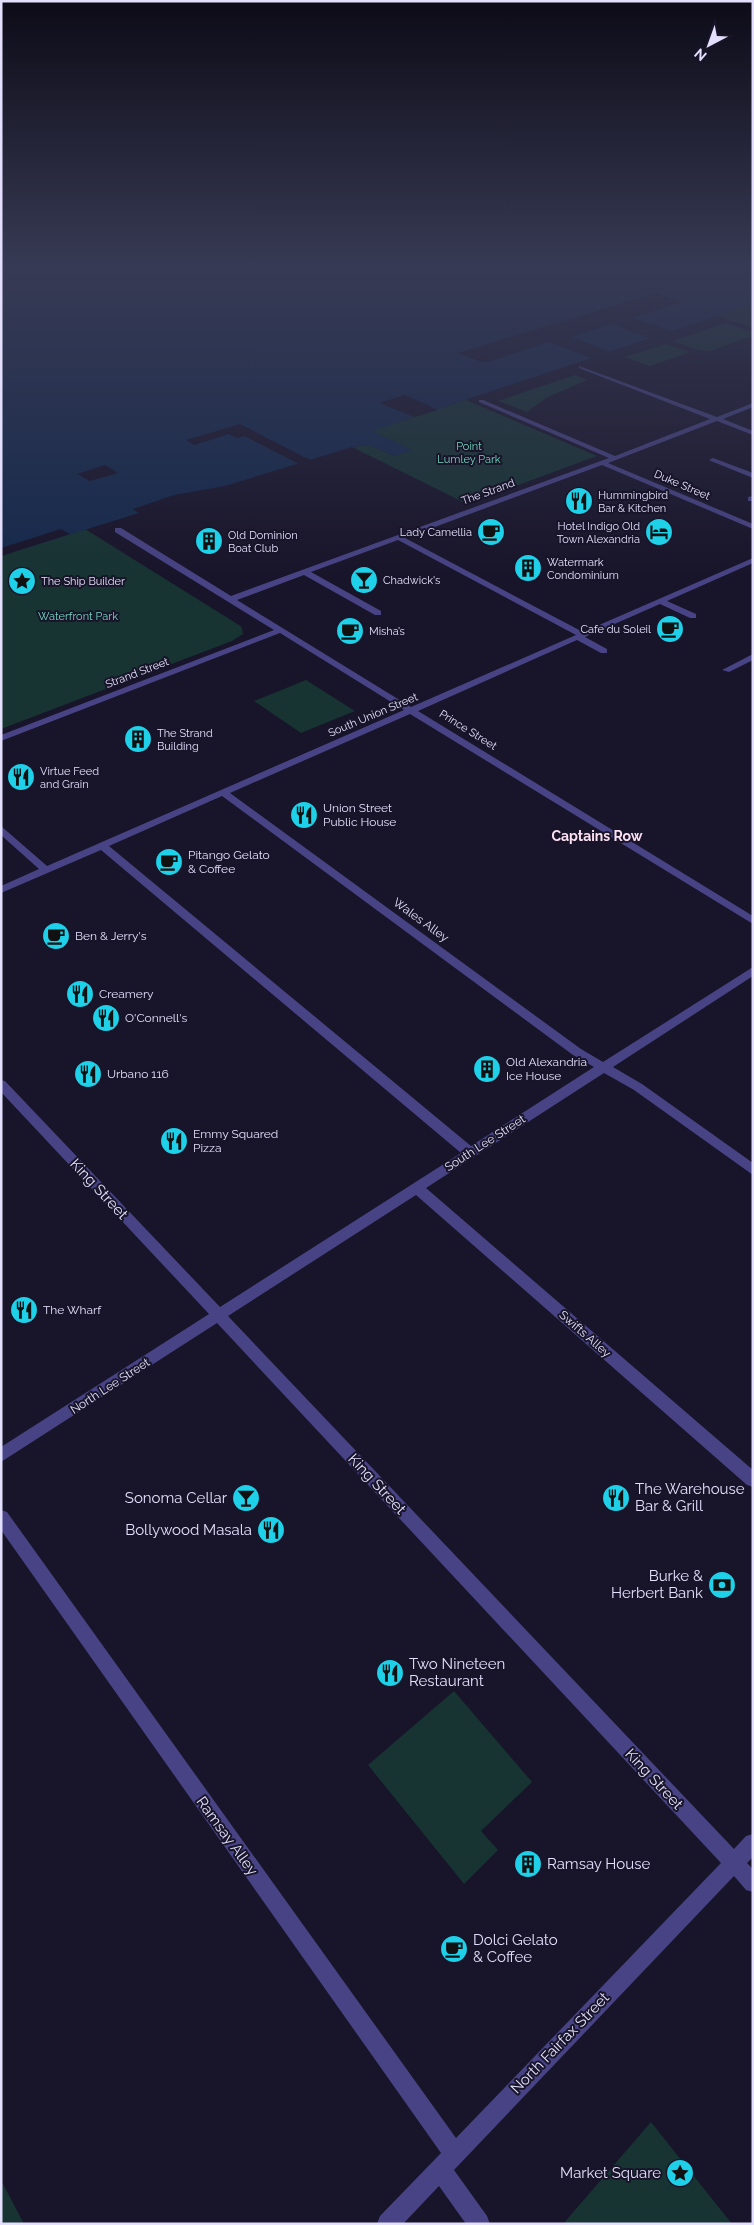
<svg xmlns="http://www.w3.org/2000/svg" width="754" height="2225" viewBox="0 0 754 2225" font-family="Raleway,sans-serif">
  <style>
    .green { fill: #173332 }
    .water { fill: #15294c }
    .pier { fill: #181429 }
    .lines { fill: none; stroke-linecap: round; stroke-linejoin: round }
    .minor { fill: #474384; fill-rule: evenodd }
    .labels { text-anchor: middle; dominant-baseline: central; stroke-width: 4; stroke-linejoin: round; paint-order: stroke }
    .far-park-label { font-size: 11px; fill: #71d6bf; stroke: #181429 }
    .far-street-label { font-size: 11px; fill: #e3dffc; stroke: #181429 }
    .far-poi-label { font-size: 11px; fill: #e3dffc; stroke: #181429; text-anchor: start }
    .poi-label { font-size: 12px; fill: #e3dffc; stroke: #181429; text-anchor: start }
    .street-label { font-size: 12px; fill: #e3dffc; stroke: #181429 }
    .neighbourhood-label { font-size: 14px; font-weight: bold; fill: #fce1f2; stroke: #181429 }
    .near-street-label { font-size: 15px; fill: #e3dffc; stroke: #181429 }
    .near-poi-label { font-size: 15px; fill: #e3dffc; stroke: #181429; text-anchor: start }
  </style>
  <rect width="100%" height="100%" fill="#181429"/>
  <g class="green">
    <path d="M753,304V328L718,316Z"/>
    <path d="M725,323L753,332V336L710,351L698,350L673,341Z"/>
    <path d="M666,344L691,352L650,366L625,357Z"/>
    <path d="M575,375L587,380L546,398L527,412L498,401Z"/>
    <path d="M466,400L597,456L467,504L352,447L370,445L394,456L411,450L371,431Z"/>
    <path d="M85,529L239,625L242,628L243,634L232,641L1,729V556Z"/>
    <path d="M306,680L355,711L301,733L254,701Z"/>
    <path d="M454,1691L532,1782L481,1831L498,1850L464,1884L368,1765Z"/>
    <path d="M651,2122L732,2224H563Z"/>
    <path d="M1,2180L24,2224H1Z"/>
  </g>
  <path class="water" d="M1,267H753V304L372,431L412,450L394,456L370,445L352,447L225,486L174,495L133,509L139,513L1,556Z"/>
  <g class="pier">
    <path d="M656,293L683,302L633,318L676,333L655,340L612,324L571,337L613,353L594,359L549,342L484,363L458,353Z"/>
    <path d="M405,395L432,407L437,410L415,417L379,403Z"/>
    <path d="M240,424L304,457L313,461L301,465L244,436L237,438L229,434L194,445L186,440Z"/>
    <path d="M105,465L118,473L90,481L77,474Z"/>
    <path d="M61,529L70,534L1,556V548Z"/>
  </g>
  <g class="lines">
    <g class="minor">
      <path d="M579,366L717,417L753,403V407L723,419L753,431V435L717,421L608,463L753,524V529L602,465L405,538L583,632L753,558V563L667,601L696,614V618H690L660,604L585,637L607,649V653H601L577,640L418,711L753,916V924L410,714L230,793L581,1049L603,1062L753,967V976L613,1067L642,1084L753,1163V1175L634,1090L604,1073L426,1188L753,1470V1487L747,1485L416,1195L228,1316L734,1849L746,1836L753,1834V1857L747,1863L753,1869V1892L746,1890L734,1876L454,2170L487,2216L490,2224H466L439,2186L403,2224H377L380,2216L441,2153L1,1530V1510L7,1512L456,2138L721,1863L217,1323L1,1462V1447L209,1314L1,1092V1080L5,1081L220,1307L461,1153L101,850L1,893V886L39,869L1,835V826L47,866L404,710L280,633L1,741V735L274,630L115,532V528H121L231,596L609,458L479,402V400H483L615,456L710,419L579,368ZM398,540L576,635L411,707L237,600L304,575L375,615H381V611L311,572ZM222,796L573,1055L594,1067L471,1146L109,846Z"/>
      <path d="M713,458L753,473V478L711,461L709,460Z"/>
      <path d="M753,496V501H748V497Z"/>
      <path d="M753,654V660L729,672L722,670Z"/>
    </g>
  </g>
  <linearGradient id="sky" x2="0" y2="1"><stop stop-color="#0d0b17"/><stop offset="0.46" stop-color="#373a54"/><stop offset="1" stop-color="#373a54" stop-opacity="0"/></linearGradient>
  <rect width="754" height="578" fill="url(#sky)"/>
  <defs>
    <g id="restaurant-disc" transform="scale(1.4375)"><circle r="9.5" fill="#1ed1e9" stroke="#181429"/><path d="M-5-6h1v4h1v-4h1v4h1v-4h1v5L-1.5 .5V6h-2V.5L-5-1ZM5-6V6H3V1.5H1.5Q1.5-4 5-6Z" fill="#111"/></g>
    <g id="cafe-disc" transform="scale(1.4375)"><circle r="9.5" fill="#1ed1e9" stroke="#181429"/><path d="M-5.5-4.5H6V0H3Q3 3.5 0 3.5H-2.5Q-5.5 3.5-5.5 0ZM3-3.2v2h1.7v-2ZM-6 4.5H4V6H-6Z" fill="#111"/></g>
    <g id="hotel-disc" transform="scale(1.4375)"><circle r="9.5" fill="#1ed1e9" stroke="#181429"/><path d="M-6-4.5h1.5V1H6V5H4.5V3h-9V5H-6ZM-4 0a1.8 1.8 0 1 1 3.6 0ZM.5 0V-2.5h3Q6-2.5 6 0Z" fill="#111"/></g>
    <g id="building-disc" transform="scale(1.4375)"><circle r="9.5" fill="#1ed1e9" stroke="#181429"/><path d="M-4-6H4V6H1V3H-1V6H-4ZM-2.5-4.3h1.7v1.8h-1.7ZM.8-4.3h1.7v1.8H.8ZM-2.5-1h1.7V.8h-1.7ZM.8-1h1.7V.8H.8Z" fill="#111"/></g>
    <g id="bar-disc" transform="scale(1.4375)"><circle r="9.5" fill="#1ed1e9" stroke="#181429"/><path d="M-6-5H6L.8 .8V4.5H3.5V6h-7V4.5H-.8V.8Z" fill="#111"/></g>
    <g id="sight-disc" transform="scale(1.4375)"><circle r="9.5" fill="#1ed1e9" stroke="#181429"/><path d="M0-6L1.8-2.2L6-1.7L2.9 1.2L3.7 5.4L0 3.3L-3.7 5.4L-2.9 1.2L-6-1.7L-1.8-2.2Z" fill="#111"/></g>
    <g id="bank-disc" transform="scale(1.4375)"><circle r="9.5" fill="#1ed1e9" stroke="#181429"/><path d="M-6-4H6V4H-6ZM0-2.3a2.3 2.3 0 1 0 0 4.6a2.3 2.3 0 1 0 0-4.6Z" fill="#111"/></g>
  </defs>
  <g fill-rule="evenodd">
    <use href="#restaurant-disc" x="579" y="501"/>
    <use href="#cafe-disc" x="491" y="532"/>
    <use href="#hotel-disc" x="659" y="532"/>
    <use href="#building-disc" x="209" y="541"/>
    <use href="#building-disc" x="528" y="568"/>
    <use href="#bar-disc" x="364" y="580"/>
    <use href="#sight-disc" x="22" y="581"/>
    <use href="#cafe-disc" x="670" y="629"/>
    <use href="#cafe-disc" x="350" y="631"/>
    <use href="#building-disc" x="138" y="739"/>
    <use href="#restaurant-disc" x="21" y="777"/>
    <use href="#restaurant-disc" x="304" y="815"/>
    <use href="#cafe-disc" x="169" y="862"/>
    <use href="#cafe-disc" x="56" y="936"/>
    <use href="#restaurant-disc" x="80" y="994"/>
    <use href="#restaurant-disc" x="106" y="1018"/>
    <use href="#building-disc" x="487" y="1069"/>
    <use href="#restaurant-disc" x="88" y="1074"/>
    <use href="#restaurant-disc" x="174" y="1141"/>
    <use href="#restaurant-disc" x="24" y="1310"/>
    <use href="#bar-disc" x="246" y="1498"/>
    <use href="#restaurant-disc" x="616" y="1498"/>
    <use href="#restaurant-disc" x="271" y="1530"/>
    <use href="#bank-disc" x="722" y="1585"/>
    <use href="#restaurant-disc" x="390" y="1673"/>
    <use href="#building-disc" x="528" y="1864"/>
    <use href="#cafe-disc" x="454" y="1949"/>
    <use href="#sight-disc" x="680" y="2173"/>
  </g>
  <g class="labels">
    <g class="far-park-label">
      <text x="469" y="446">Point<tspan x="469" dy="13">Lumley Park</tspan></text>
      <text x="78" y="616">Waterfront Park</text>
    </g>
    <g class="far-street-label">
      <text transform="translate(682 485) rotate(23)">Duke Street</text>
      <text transform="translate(488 492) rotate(-20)">The Strand</text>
      <text transform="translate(137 673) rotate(-21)">Strand Street</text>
      <text transform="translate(373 715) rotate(-23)">South Union Street</text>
      <text transform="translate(468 730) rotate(32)">Prince Street</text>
    </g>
    <g class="far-poi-label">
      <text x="598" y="495">Hummingbird<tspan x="598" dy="13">Bar &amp; Kitchen</tspan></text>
      <text x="640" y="526" text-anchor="end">Hotel Indigo Old<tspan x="640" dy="13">Town Alexandria</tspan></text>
      <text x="472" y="532" text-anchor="end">Lady Camellia</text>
      <text x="228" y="535">Old Dominion<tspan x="228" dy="13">Boat Club</tspan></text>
      <text x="547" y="562">Watermark<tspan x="547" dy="13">Condominium</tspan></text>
      <text x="383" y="580">Chadwick's</text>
      <text x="41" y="581">The Ship Builder</text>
      <text x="651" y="629" text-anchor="end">Cafe du Soleil</text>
      <text x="369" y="631">Misha’s</text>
      <text x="157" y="733">The Strand<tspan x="157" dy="13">Building</tspan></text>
      <text x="40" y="771">Virtue Feed<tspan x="40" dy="13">and Grain</tspan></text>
    </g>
    <g class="poi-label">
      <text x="323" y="808">Union Street<tspan x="323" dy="14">Public House</tspan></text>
      <text x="188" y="855">Pitango Gelato<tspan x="188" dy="14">&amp; Coffee</tspan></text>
      <text x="75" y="936">Ben &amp; Jerry's</text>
      <text x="99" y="994">Creamery</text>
      <text x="125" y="1018">O'Connell's</text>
      <text x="506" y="1062">Old Alexandria<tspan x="506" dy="14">Ice House</tspan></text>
      <text x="107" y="1074">Urbano 116</text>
      <text x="193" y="1134">Emmy Squared<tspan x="193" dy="14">Pizza</tspan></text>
      <text x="43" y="1310">The Wharf</text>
    </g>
    <g class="street-label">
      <text transform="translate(421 920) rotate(36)">Wales Alley</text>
      <text transform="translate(485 1143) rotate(-33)">South Lee Street</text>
      <text transform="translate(585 1334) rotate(41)">Swifts Alley</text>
      <text transform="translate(110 1386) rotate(-33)">North Lee Street</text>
    </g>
    <g class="neighbourhood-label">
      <text x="597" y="836">Captains Row</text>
    </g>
    <g class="near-street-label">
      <text transform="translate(99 1189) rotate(47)">King Street</text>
      <text transform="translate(377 1484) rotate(47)">King Street</text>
      <text transform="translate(654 1779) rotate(47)">King Street</text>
      <text transform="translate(227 1836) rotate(54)">Ramsay Alley</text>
      <text transform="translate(560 2043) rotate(-46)">North Fairfax Street</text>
    </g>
    <g class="near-poi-label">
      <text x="635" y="1489">The Warehouse<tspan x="635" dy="17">Bar &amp; Grill</tspan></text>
      <text x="227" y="1498" text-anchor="end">Sonoma Cellar</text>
      <text x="252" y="1530" text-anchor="end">Bollywood Masala</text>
      <text x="703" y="1576" text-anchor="end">Burke &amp;<tspan x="703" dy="17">Herbert Bank</tspan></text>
      <text x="409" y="1664">Two Nineteen<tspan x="409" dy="17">Restaurant</tspan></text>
      <text x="547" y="1864">Ramsay House</text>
      <text x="473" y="1940">Dolci Gelato<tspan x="473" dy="17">&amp; Coffee</tspan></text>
      <text x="661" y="2173" text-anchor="end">Market Square</text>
    </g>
  </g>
  <rect width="754" height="2225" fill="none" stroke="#e3dffc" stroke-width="5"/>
  <g transform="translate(709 45) rotate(221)" stroke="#181429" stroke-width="4" paint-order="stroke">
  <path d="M0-4L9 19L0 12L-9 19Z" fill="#e3dffc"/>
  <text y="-8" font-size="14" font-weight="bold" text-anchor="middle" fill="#e3dffc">N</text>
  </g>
</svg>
